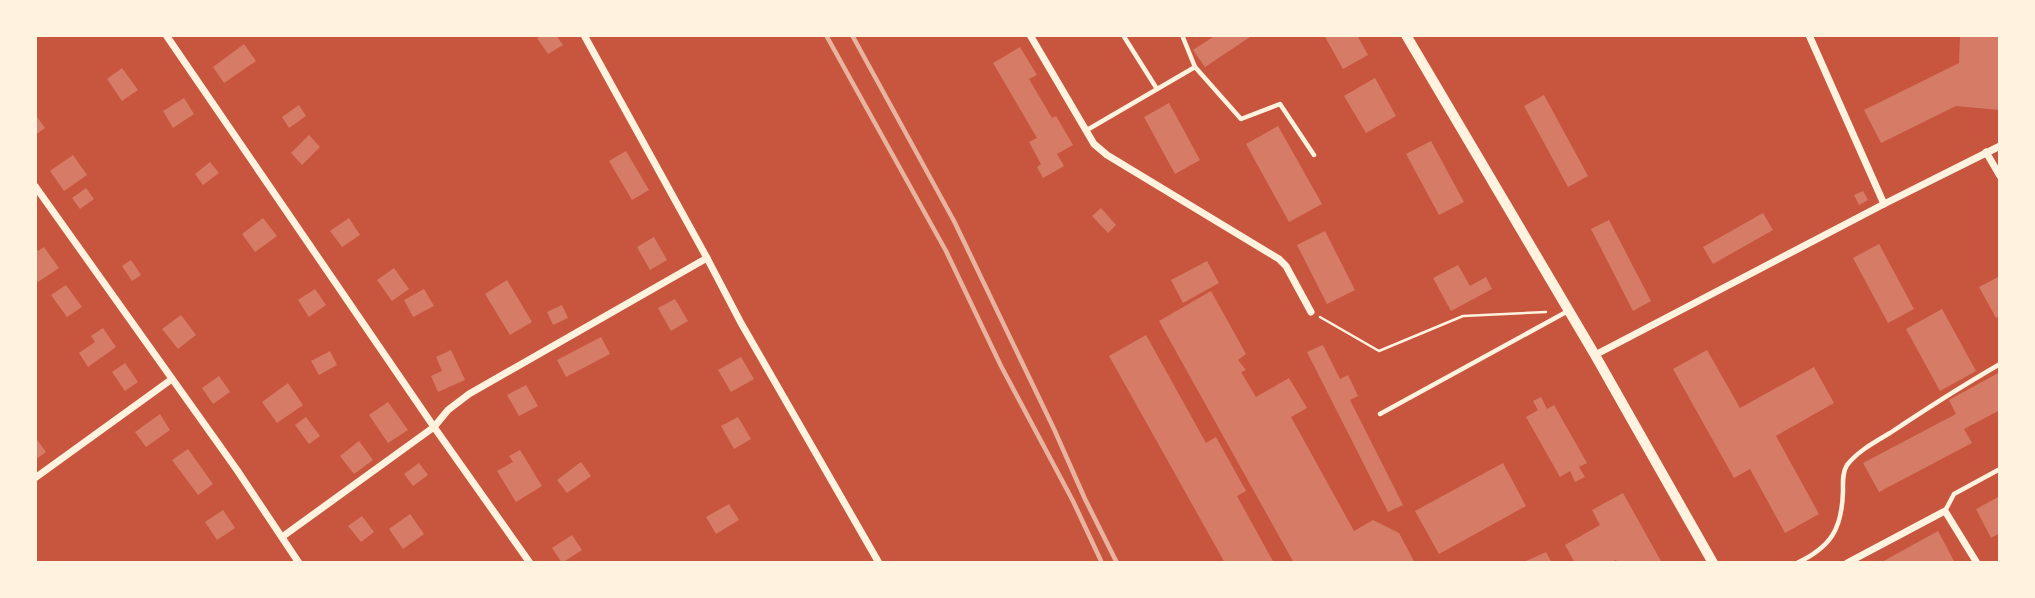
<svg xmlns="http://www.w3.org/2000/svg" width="2035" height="598" viewBox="0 0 2035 598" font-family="'PT Sans Narrow',sans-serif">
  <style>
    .building { fill: #d67c66 }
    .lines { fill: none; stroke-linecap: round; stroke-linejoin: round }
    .path { stroke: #fff3e0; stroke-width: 2.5 }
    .service { stroke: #fff3e0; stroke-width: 4.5 }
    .minor { stroke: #fff3e0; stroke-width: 7 }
    .tertiary { stroke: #fff3e0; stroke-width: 10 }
    .rail { stroke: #e9b49f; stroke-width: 4.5 }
  </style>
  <rect width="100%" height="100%" fill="#c8553d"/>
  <g class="building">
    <path d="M543,35H556L563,45L548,54L537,38Z"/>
    <path d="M1216,35H1253L1205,67L1193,50Z"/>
    <path d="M1324,35H1357L1368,55L1343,69Z"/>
    <path d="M1960,35H2000V110L1956,106L1881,143L1864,110L1959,63Z"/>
    <path d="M244,44L256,61L224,83L213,67Z"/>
    <path d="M1020,47L1037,75L1029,79L1052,118L1056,116L1073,145L1057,154L1064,166L1043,178L1037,167L1041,164L1029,142L1037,138L993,63Z"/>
    <path d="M122,68L138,90L122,101L107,79Z"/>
    <path d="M1375,78L1396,116L1366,133L1344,96Z"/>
    <path d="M1544,95L1588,176L1568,187L1524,106Z"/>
    <path d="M184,98L194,114L173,128L163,111Z"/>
    <path d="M1169,103L1200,160L1175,174L1144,117Z"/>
    <path d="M299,105L306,116L289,128L282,117Z"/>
    <path d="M35,114L45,128L35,135Z"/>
    <path d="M1278,126L1322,204L1289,222L1246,144Z"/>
    <path d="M309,135L320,147L302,165L291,153Z"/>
    <path d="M1431,141L1464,202L1439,215L1406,154Z"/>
    <path d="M626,151L649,190L632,200L609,161Z"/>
    <path d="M73,155L87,175L64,191L50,171Z"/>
    <path d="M210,162L219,173L203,185L195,174Z"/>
    <path d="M86,188L94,199L80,209L72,198Z"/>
    <path d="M1863,191L1868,200L1859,205L1854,195Z"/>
    <path d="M1101,208L1116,225L1108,233L1092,216Z"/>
    <path d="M1763,213L1773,230L1713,264L1703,247Z"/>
    <path d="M263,218L277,236L255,252L242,234Z"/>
    <path d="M349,218L360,235L342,247L330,231Z"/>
    <path d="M1609,220L1651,301L1633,311L1591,229Z"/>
    <path d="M1325,231L1355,290L1327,304L1297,245Z"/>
    <path d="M654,237L667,260L650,270L637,247Z"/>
    <path d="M1879,244L1914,309L1888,323L1853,258Z"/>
    <path d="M35,247L38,251L44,247L59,268L38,282L35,278Z"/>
    <path d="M131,260L141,275L132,281L122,266Z"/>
    <path d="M1207,261L1219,283L1183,303L1171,280Z"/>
    <path d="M1458,265L1470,286L1486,277L1492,289L1451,311L1433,278Z"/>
    <path d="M394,268L409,289L392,301L377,280Z"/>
    <path d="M2000,276V316L1996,318L1979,287Z"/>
    <path d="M507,280L532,322L510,335L485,294Z"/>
    <path d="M66,285L82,307L67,317L51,295Z"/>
    <path d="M315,289L326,305L309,317L298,300Z"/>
    <path d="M424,289L434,306L413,317L404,300Z"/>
    <path d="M1211,291L1246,354L1238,360L1246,370L1241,372L1256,397L1289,378L1307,408L1291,417L1354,531L1373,520L1399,533L1415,563H1294L1159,321Z"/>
    <path d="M675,299L688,321L671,331L658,308Z"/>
    <path d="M562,305L568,318L553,325L547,312Z"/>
    <path d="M1942,309L1976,371L1940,391L1906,329Z"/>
    <path d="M181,315L196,335L178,349L162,329Z"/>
    <path d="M103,328L116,347L88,367L79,353L95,342L91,336Z"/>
    <path d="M1146,335L1206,443L1216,437L1246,491L1237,496L1274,563H1225L1109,356Z"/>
    <path d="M601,337L610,354L566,377L557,360Z"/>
    <path d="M1323,345L1340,379L1348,375L1358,396L1350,400L1403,505L1388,512L1307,352Z"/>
    <path d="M451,350L465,380L438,392L431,376L442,371L436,357Z"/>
    <path d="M1707,350L1740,408L1814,367L1834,403L1776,436L1819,514L1785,533L1750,469L1734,478L1673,369Z"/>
    <path d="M330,351L337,365L319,375L311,361Z"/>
    <path d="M741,357L754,379L731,392L718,370Z"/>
    <path d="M125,363L138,382L125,391L112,372Z"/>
    <path d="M2000,372V410L1964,429L1972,443L1879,492L1863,463L1956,414L1949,400Z"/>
    <path d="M219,376L230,392L213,404L202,388Z"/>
    <path d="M288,383L303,405L277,423L262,402Z"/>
    <path d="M526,385L538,406L519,416L507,395Z"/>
    <path d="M1541,397L1547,409L1554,405L1587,463L1579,467L1585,477L1575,482L1570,471L1560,477L1526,417L1538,410L1533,401Z"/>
    <path d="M388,402L408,430L388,443L369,415Z"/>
    <path d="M160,414L170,430L146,447L135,432Z"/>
    <path d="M306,417L320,436L309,444L295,425Z"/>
    <path d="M738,417L751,439L734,449L721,426Z"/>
    <path d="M35,437L46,452L35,460Z"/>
    <path d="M359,441L373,460L354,474L340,456Z"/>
    <path d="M188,449L213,484L198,495L172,460Z"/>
    <path d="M520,450L542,486L516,502L497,471L513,462L509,456Z"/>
    <path d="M581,462L591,476L567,493L557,480Z"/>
    <path d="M419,463L428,475L413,486L404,474Z"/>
    <path d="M1503,463L1526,506L1439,554L1415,511Z"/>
    <path d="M1623,493L1662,563H1618L1616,560L1610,563H1575L1565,545L1600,525L1592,510Z"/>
    <path d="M2000,496V533L1991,538L1976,509Z"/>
    <path d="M729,504L739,520L716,534L706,517Z"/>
    <path d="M223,510L235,528L217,540L205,522Z"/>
    <path d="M410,514L424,534L403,549L389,529Z"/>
    <path d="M362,516L374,532L361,542L348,526Z"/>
    <path d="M1938,531L1954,561L1950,563H1880Z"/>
    <path d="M572,535L582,550L562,563L552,548Z"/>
    <path d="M1546,552L1552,563H1522Z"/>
  </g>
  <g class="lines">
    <path class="path" d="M1320,317L1379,351L1463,316L1546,312"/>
    <g class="service">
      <path d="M1123,35L1157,89"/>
      <path d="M1182,35L1195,67L1241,119L1280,104L1314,155"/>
      <path d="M1087,130L1195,67"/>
      <path d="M1380,414L1568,311"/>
      <path d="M1945,511L1954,494L2000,469"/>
      <path d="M1797,563C1831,547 1842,529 1843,491C1843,483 1842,473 1847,465C1858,451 1875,442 1890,433C1926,409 1962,386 2000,364"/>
    </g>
    <g class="minor">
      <path d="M166,35L434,427L530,563"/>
      <path d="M584,35L707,258L741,323L879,563"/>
      <path d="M1030,35L1094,144L1107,155L1279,259L1286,266L1311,312"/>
      <path d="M1809,35L1884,204"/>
      <path d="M1986,152L2000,176"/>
      <path d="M35,186L237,470L299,563"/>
      <path d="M1595,355L1884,204L2000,146"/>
      <path d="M35,478L172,379"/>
      <path d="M282,537L434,427L448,410L469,394L707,258"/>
      <path d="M1847,563L1945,511L1977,563"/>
    </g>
    <path class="tertiary" d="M1406,35L1595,355L1713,563"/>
    <g class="rail">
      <path d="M826,35L946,251L1001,366L1073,501L1102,563"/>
      <path d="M852,35L954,221L1054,429L1085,499L1117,563"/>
    </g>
  </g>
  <rect width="2035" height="598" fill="none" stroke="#fff3e0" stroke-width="74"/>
</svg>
